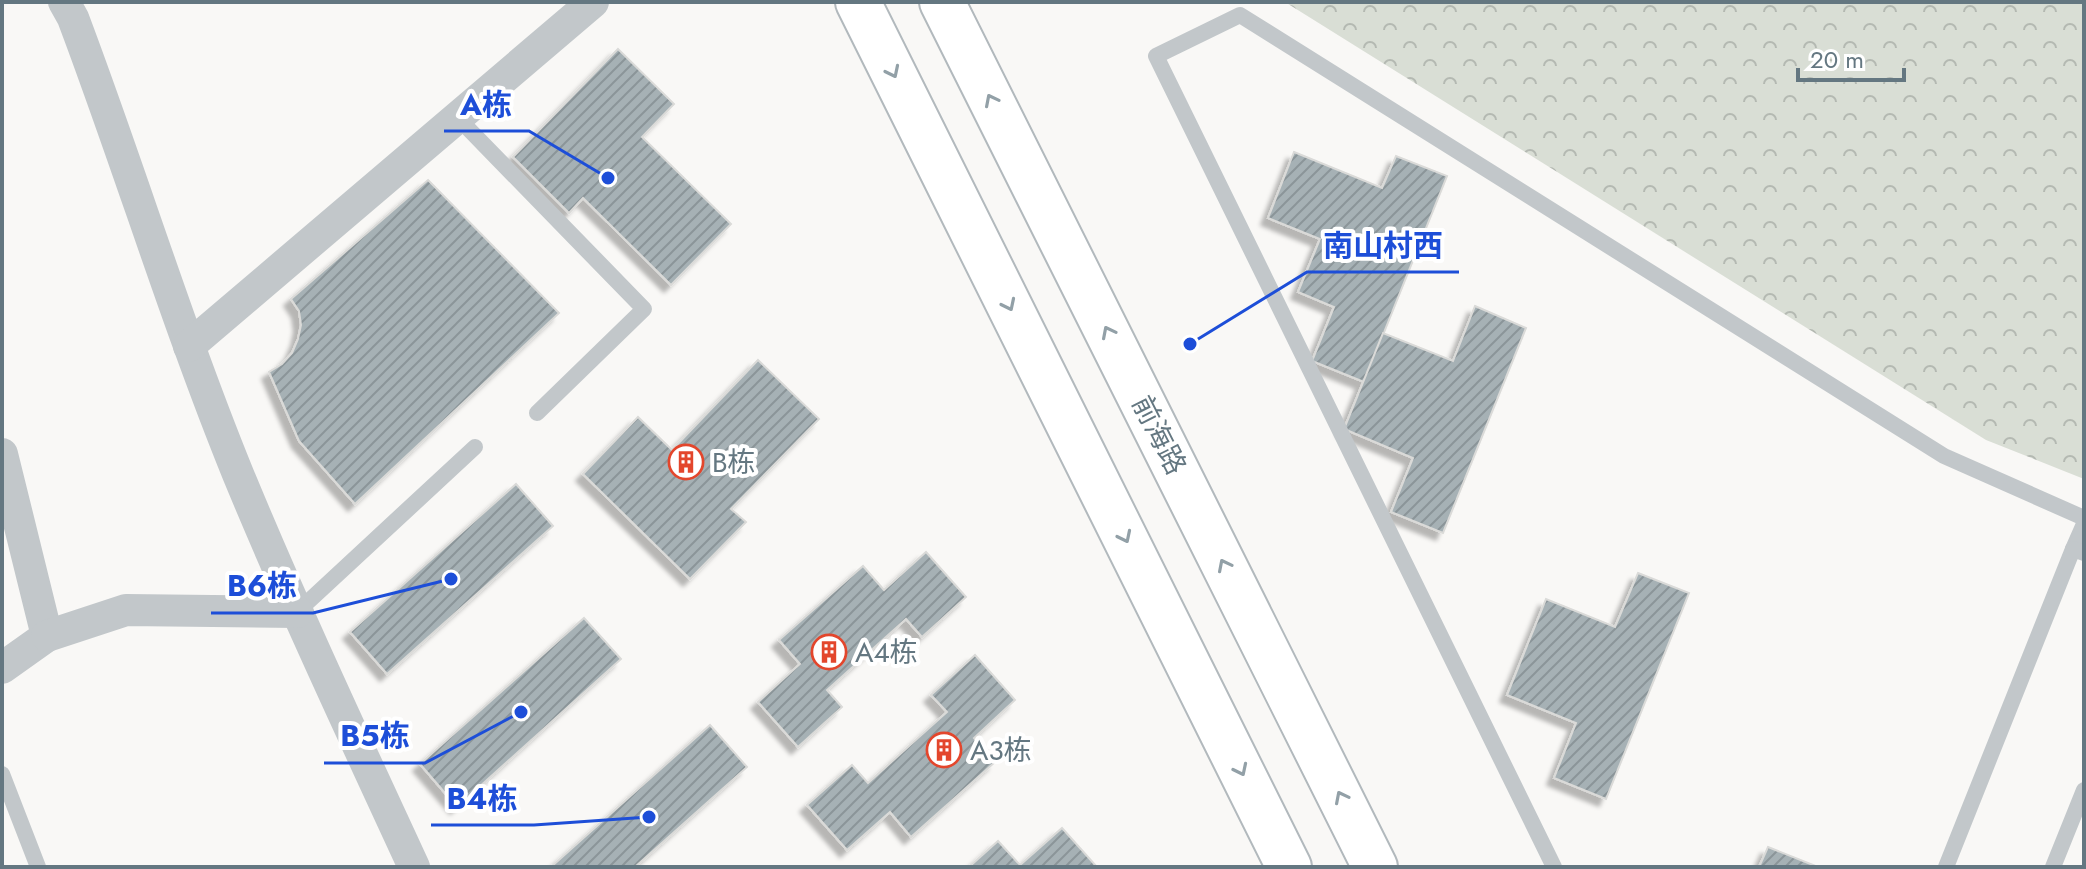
<svg xmlns="http://www.w3.org/2000/svg" width="2086" height="869" viewBox="0 0 2086 869" font-family="Jost,'Noto Sans SC',sans-serif">
  <style>
    .forest { fill: url(#forest-crowns) }
    .building { fill: url(#building-hatch); stroke: #dadad8; stroke-width: 2; filter: url(#shadow) }
    .lines { fill: none; stroke-linecap: round; stroke-linejoin: round }
    .secondary-casing { stroke: #b2b9bd; stroke-width: 48 }
    .service { stroke: #c2c7ca; stroke-width: 16 }
    .minor { stroke: #c2c7ca; stroke-width: 32 }
    .secondary { stroke: #fff; stroke-width: 44 }
    .oneway { stroke: #92a0a7 }
    .labels { text-anchor: middle; dominant-baseline: central; stroke-width: 8; stroke-linejoin: round; paint-order: stroke }
    .street-label { font-size: 28px; fill: #647781; stroke: #fff }
    .poi-label { font-size: 28px; fill: #647781; stroke: #fff; text-anchor: start }
    .leader { fill: none; stroke: #1d4ed8; stroke-width: 3 }
    .callout-dot { fill: #1d4ed8; stroke: #fff; stroke-width: 3 }
    .callout-label { font-size: 30px; text-anchor: middle; font-weight: bold; fill: #1d4ed8; stroke: #fff; stroke-width: 8; stroke-linejoin: round; paint-order: stroke }
  </style>
  <defs>
    <pattern id="forest-crowns" width="20" height="18" patternUnits="userSpaceOnUse" patternTransform="scale(2)"><rect width="20" height="18" fill="#d9ded5"/><path d="M2 6a3 3 0 1 1 6 0M12 15a3 3 0 1 1 6 0" fill="none" stroke="#b4b9b2"/></pattern>
    <pattern id="building-hatch" width="6" height="6" patternUnits="userSpaceOnUse" patternTransform="scale(2)"><rect width="6" height="6" fill="#a6b1b5"/><path d="M-1 1l2-2M0 6l6-6M5 7l2-2" fill="none" stroke="#8b9599"/></pattern>
    <filter id="shadow"><feDropShadow dx="-7" dy="7" stdDeviation="2" flood-color="#0004"/></filter>
  </defs>
  <rect width="100%" height="100%" fill="#f9f8f6"/>
  <path class="forest" d="M1285,2H2084V479L1986,440Z"/>
  <g class="building">
    <path d="M618,49L674,104L642,137L731,224L671,285L583,198L569,213L513,157Z"/>
    <path d="M1294,152L1382,188L1396,156L1447,176L1364,382L1312,361L1334,307L1298,292L1320,239L1268,218Z"/>
    <path d="M428,180L559,313L355,504L299,441L269,372L282,364L292,353L298,339L301,325L299,311L291,299Z"/>
    <path d="M1475,306L1526,328L1443,533L1391,512L1413,458L1344,429L1383,333L1453,361Z"/>
    <path d="M758,360L819,419L731,509L746,522L690,579L583,474L638,417L672,450Z"/>
    <path d="M516,484L553,526L387,674L350,632Z"/>
    <path d="M926,552L966,597L922,637L906,619L827,690L842,707L798,747L758,702L800,664L779,640L863,566L884,590Z"/>
    <path d="M1638,573L1689,593L1606,799L1554,778L1576,723L1507,695L1546,599L1615,627Z"/>
    <path d="M584,618L621,659L457,807L420,764Z"/>
    <path d="M975,655L1015,700L974,738L995,762L911,837L890,812L847,850L807,805L852,765L868,783L947,712L931,695Z"/>
    <path d="M710,725L747,767L635,867H551Z"/>
    <path d="M1062,828L1097,867H969L998,841L1020,865Z"/>
    <path d="M1768,847L1818,867H1759Z"/>
  </g>
  <g class="lines">
    <g class="secondary-casing">
      <g id="secondary">
        <path d="M858,2L1289,867"/>
        <path d="M942,2L1375,867"/>
      </g>
    </g>
    <g class="service">
      <path d="M457,117L644,309L537,413"/>
      <path d="M2073,549L2084,524"/>
      <path d="M297,612L475,447"/>
      <path d="M2,774L38,867"/>
      <path d="M1554,867L1156,56L1240,15L1944,456L2084,518"/>
      <path d="M1946,867L2073,549L2084,553"/>
      <path d="M2053,867L2084,790"/>
    </g>
    <g class="minor">
      <path d="M64,2L73,18C130,169 177,324 238,474C293,607 354,737 414,867"/>
      <path d="M189,346L593,2"/>
      <path d="M2,454L47,636L2,668"/>
      <path d="M47,636L126,610L297,612"/>
    </g>
    <use href="#secondary" class="secondary"/>
  </g>
  <defs><path id="oneway-chevron" d="M-2-3.5L2.5 0L-2 3.5" fill="none" stroke-width="1.6" stroke-linecap="round" stroke-linejoin="round" transform="scale(2)"/></defs>
  <g class="oneway">
    <use href="#oneway-chevron" transform="translate(893 72) rotate(64)"/>
    <use href="#oneway-chevron" transform="translate(991 100) rotate(-117)"/>
    <use href="#oneway-chevron" transform="translate(1009 305) rotate(64)"/>
    <use href="#oneway-chevron" transform="translate(1108 332) rotate(-117)"/>
    <use href="#oneway-chevron" transform="translate(1125 537) rotate(64)"/>
    <use href="#oneway-chevron" transform="translate(1224 565) rotate(-117)"/>
    <use href="#oneway-chevron" transform="translate(1241 770) rotate(64)"/>
    <use href="#oneway-chevron" transform="translate(1341 797) rotate(-117)"/>
  </g>
  <defs>
    <g id="building-ring" transform="scale(1.8)"><circle r="9.5" fill="#fff" stroke="#e3462c" stroke-width="1.5"/><path d="M-4-6H4V6H1V3H-1V6H-4ZM-2.5-4.3h1.7v1.8h-1.7ZM.8-4.3h1.7v1.8H.8ZM-2.5-1h1.7V.8h-1.7ZM.8-1h1.7V.8H.8Z" fill="#e3462c"/></g>
  </defs>
  <g fill-rule="evenodd">
    <use href="#building-ring" x="686" y="462"/>
    <use href="#building-ring" x="829" y="652"/>
    <use href="#building-ring" x="944" y="750"/>
  </g>
  <g class="labels">
    <g class="street-label">
      <text transform="translate(1159 435) rotate(63)">前海路</text>
    </g>
    <g class="poi-label">
      <text x="712" y="462">B栋</text>
      <text x="855" y="652">A4栋</text>
      <text x="970" y="750">A3栋</text>
    </g>
  </g>
  <path class="leader" d="M608 178L529 131H444M1190 344L1307 272H1459M451 579L313 613H211M521 712L425 763H324M649 817L534 825H431"/>
  <g class="callout-dot">
    <circle cx="608" cy="178" r="8"/>
    <circle cx="1190" cy="344" r="8"/>
    <circle cx="451" cy="579" r="8"/>
    <circle cx="521" cy="712" r="8"/>
    <circle cx="649" cy="817" r="8"/>
  </g>
  <g class="callout-label">
    <text x="486" y="115">A栋</text>
    <text x="1383" y="256">南山村西</text>
    <text x="262" y="596">B6栋</text>
    <text x="375" y="746">B5栋</text>
    <text x="482" y="809">B4栋</text>
  </g>
  <rect width="2086" height="869" fill="none" stroke="#647781" stroke-width="8"/>
  <path d="M1798 68v12h106v-12" fill="none" stroke="#647781" stroke-width="4"/>
  <text x="1810" y="68" font-size="24" fill="#647781" stroke="#ffffff" stroke-width="6" paint-order="stroke">20 m</text>
</svg>
